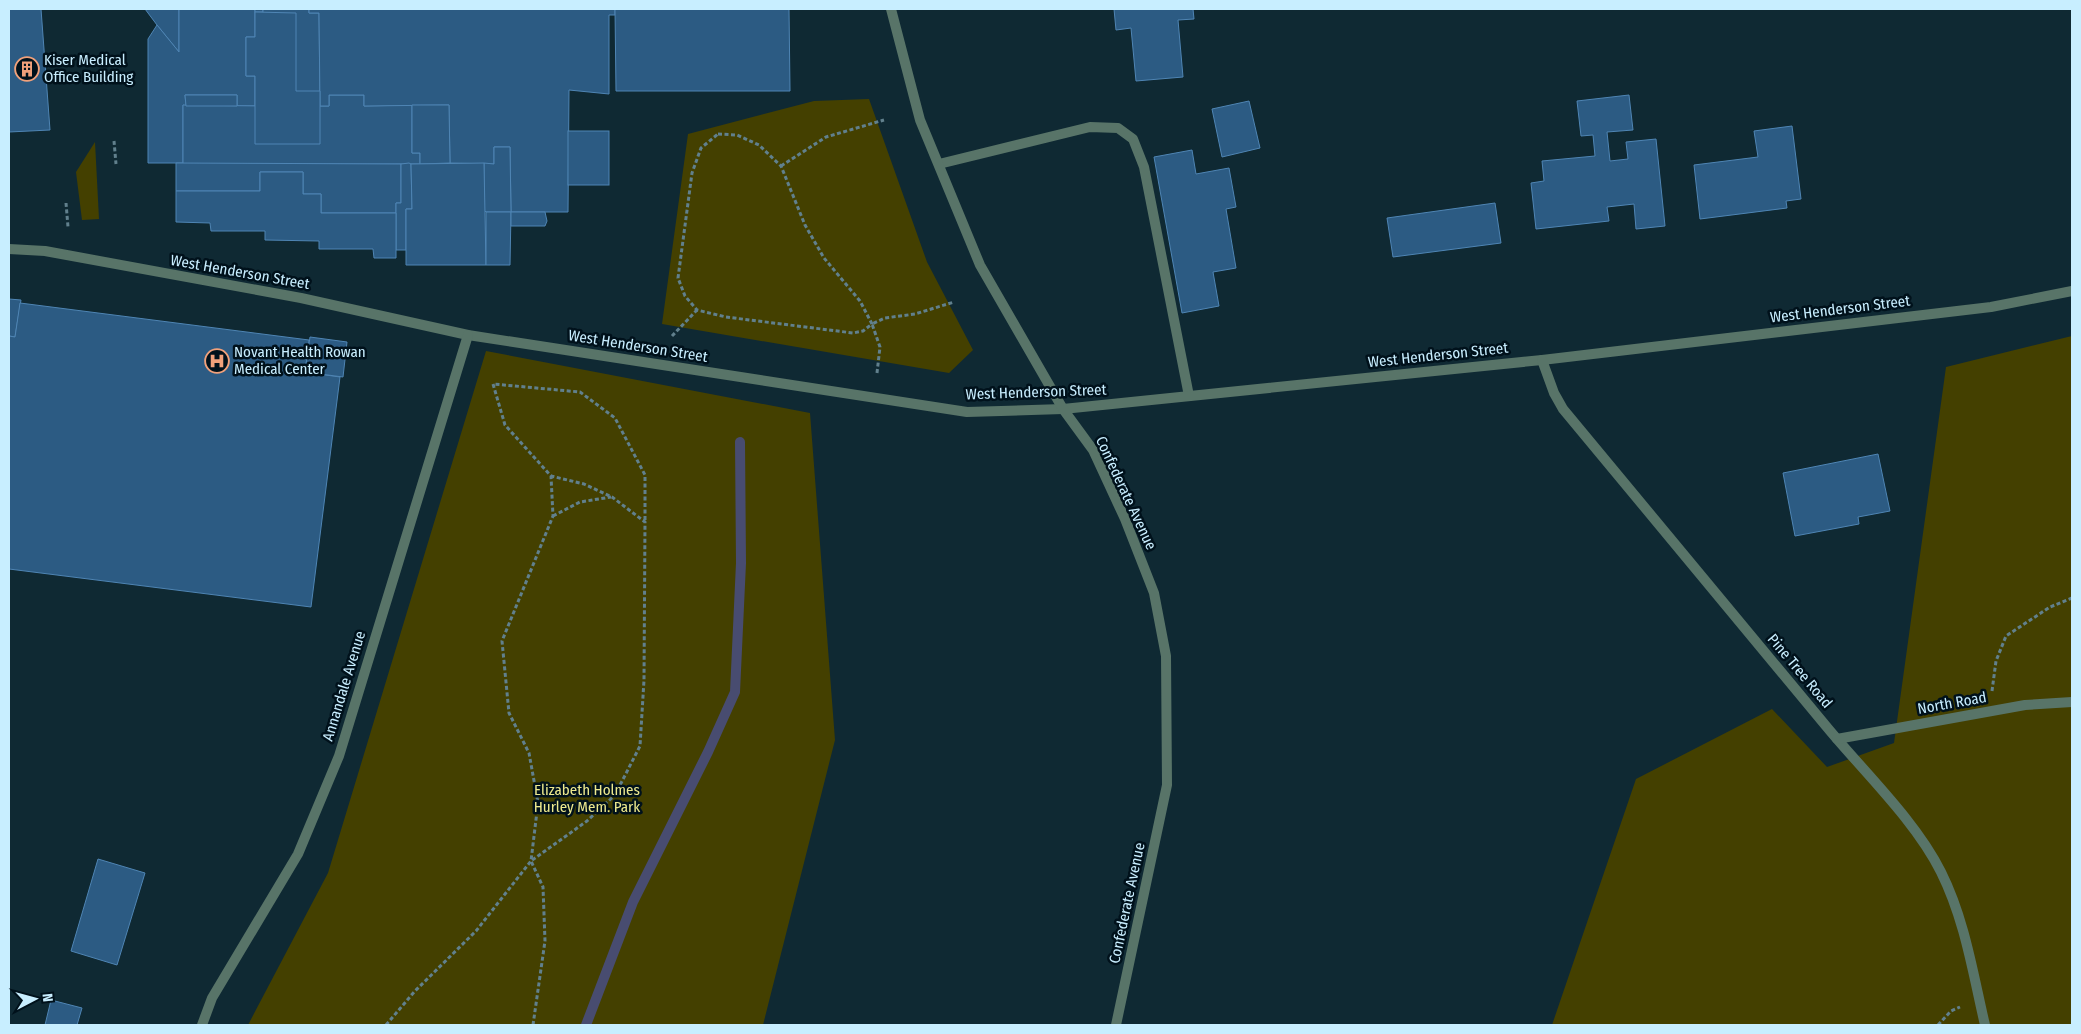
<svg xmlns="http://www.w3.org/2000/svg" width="2081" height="1034" viewBox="0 0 2081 1034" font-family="'Fira Sans Condensed',sans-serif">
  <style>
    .green { fill: #444000 }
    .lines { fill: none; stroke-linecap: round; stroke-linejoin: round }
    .stream { stroke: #484c70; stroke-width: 10 }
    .building { fill: #2c5b83; stroke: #4f85b4 }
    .path { stroke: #61808d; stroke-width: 3; stroke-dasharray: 4 2.5; stroke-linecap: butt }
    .service { stroke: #587468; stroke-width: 10 }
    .minor { stroke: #587468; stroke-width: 10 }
    .tertiary { stroke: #587468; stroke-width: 10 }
    .labels { text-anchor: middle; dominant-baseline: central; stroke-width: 5; stroke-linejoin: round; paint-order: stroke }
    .poi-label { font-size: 15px; fill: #c8eeff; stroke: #00111b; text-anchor: start }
    .street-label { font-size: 15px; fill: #c8eeff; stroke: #00111b }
    .park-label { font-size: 15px; fill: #ede98e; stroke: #00111b }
  </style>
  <rect width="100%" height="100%" fill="#0f2933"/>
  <g class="green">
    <path d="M869,99L927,262L973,350L949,373L662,324L688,134L814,101Z"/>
    <path d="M95,142L99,219L82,220L76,172Z"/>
    <path d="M2072,336V1025H1552L1636,779L1772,709L1827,767L1894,743L1946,367Z"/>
    <path d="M486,351L810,413L835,740L763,1025H248L328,873Z"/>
  </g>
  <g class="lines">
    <path class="stream" d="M586,1025L633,902L708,752L735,692L741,563L740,442"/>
  </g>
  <g class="building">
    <path d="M9,9H41L50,130L9,132Z"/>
    <path d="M145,9H179V52L157,25Z"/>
    <path d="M179,9H255V37H246V76H255V106H237V95H185L186,106L183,105V163H148V39L157,25L179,52Z"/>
    <rect x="255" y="9" width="8" height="3"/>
    <path d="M263,9H309V13H319L320,106H329V95H364V106L412,105V153H420V164H183V105L262,106Z"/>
    <path d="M309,9H615V15H609V94L569,90L568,212H511L510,147H494V164L450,163L449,105L364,106V95H329V106H320L319,13H309Z"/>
    <path d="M615,9H789L790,91H616Z"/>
    <path d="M1114,9H1193L1194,19L1178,20L1183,77L1136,81L1131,28L1116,30Z"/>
    <path d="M255,12L296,13V91H320V144H255V76H246V37H255Z"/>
    <path d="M185,95H237V106H186Z"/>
    <path d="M1629,95L1633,130L1607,132L1610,161L1628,159L1626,142L1656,139L1665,226L1636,229L1634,204L1607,207L1609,221L1536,229L1531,183L1544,181L1542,161L1595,156L1593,135L1581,136L1577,101Z"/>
    <path d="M1249,101L1260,148L1222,157L1212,109Z"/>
    <path d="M412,105H449L450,163L420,164V153H412Z"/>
    <path d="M1792,126L1801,199L1786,201L1787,208L1700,219L1694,165L1758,157L1754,131Z"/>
    <rect x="568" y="131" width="41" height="54"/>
    <path d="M494,147H510L511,212H486L484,210V163L494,164Z"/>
    <path d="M1192,150L1196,174L1229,168L1236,207L1226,209L1236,268L1213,272L1219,306L1182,313L1154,157Z"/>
    <path d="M176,163L401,164V203H396V213H321V194H303V172H260V191H176Z"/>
    <path d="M409,163L411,164L412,209H406V250H396V203H401V164Z"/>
    <path d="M484,163L486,265H406V209H412L411,164Z"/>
    <path d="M260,172H303V194H321V213H396V258H374L373,249H319V241L265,240V231H211L210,223L176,222V191H260Z"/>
    <path d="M1495,203L1501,243L1393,257L1387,218Z"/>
    <path d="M486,212H511L510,265H486Z"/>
    <path d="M511,212H545L547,221L545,226H511Z"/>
    <path d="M9,299L21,300L15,337L9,336Z"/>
    <path d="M20,303L309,340L305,372L340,377L311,607L9,569V336L15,337Z"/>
    <path d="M310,337L347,342L343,377L305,372Z"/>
    <path d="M1878,454L1890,511L1858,517L1859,524L1795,536L1783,473Z"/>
    <path d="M98,859L145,873L117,965L71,951Z"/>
    <path d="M51,1000L82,1008L77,1025H45Z"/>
  </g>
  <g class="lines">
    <g class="path">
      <path d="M718,134L737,135L759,145L781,166L805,225L824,258L860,301L872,324L863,331L853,333L726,317L697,310L685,296L678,278L692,173L701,148Z"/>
      <path d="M114,141L116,164"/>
      <path d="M781,166L826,137L884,120"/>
      <path d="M66,203L68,227"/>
      <path d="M672,336L697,310"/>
      <path d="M877,373L880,347L872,324L885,318L915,314L954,302"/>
      <path d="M553,516L580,502L611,497"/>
      <path d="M1992,691L1996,661L2006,636L2050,607L2072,598"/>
      <path d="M386,1025L415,991L476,931L531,861L538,803L529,753L509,713L502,641L553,516L551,476L505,425L493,384L580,392L615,418L645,475V522"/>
      <path d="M533,1025L545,941L543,887L531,861L587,821L615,795L640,746L644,680L645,522L612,497L584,484L551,476"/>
      <path d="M1938,1025L1951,1011L1960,1007"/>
    </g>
    <path class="service" d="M939,164L1090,127L1118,128L1133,139L1144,167L1189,396"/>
    <g class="minor">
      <path d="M9,249L45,251L301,298L468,335L967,412L1063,409L1542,360L1991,307L2072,291"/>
      <path d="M1542,360L1554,393L1563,409C1651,514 1738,620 1826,726C1863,771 1915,820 1941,872C1965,920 1973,974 1985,1025"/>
      <path d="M1837,739L2025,705L2072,702"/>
      <path d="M202,1025L212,998L298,854L339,756L468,335"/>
    </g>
    <path class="tertiary" d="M891,9L920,120L980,265L1063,409L1093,450L1125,519L1154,593L1166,656L1167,785L1116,1025"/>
  </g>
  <defs>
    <g id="building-ring" transform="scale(1.25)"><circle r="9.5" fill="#00111b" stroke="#f1a17b" stroke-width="1.5"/><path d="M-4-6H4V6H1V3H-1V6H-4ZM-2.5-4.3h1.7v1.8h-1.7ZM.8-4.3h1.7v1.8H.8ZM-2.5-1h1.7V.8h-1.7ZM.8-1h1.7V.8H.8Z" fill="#f1a17b"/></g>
    <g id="hospital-ring" transform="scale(1.25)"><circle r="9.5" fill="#00111b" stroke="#f1a17b" stroke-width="1.5"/><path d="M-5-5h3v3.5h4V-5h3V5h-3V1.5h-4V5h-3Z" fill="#f1a17b"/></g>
  </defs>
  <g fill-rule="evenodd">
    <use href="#building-ring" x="27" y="69"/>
    <use href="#hospital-ring" x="217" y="361"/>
  </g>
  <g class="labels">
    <g class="poi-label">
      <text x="44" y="60">Kiser Medical<tspan x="44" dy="17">Office Building</tspan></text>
      <text x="234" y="352">Novant Health Rowan<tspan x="234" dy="17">Medical Center</tspan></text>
    </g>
    <g class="street-label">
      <text transform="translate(240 272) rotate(10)">West Henderson Street</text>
      <text transform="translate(1840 309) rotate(-7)">West Henderson Street</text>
      <text transform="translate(638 346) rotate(9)">West Henderson Street</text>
      <text transform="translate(1438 355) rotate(-6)">West Henderson Street</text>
      <text transform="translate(1036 392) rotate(-2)">West Henderson Street</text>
      <text transform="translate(1126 493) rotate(65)">Confederate Avenue</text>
      <text transform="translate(1800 671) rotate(50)">Pine Tree Road</text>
      <text transform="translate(344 686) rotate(-73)">Annandale Avenue</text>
      <text transform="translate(1952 703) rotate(-10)">North Road</text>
      <text transform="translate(1127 903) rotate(-78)">Confederate Avenue</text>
    </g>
    <g class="park-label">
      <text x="587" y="790">Elizabeth Holmes<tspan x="587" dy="17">Hurley Mem. Park</tspan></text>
    </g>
  </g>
  <rect width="2081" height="1034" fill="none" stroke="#c8eeff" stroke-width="20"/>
  <g transform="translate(35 999) rotate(84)" stroke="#00111b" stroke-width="4" paint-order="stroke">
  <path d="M0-4L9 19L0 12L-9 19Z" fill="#c8eeff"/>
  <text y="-8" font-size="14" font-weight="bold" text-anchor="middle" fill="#c8eeff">N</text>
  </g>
</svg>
